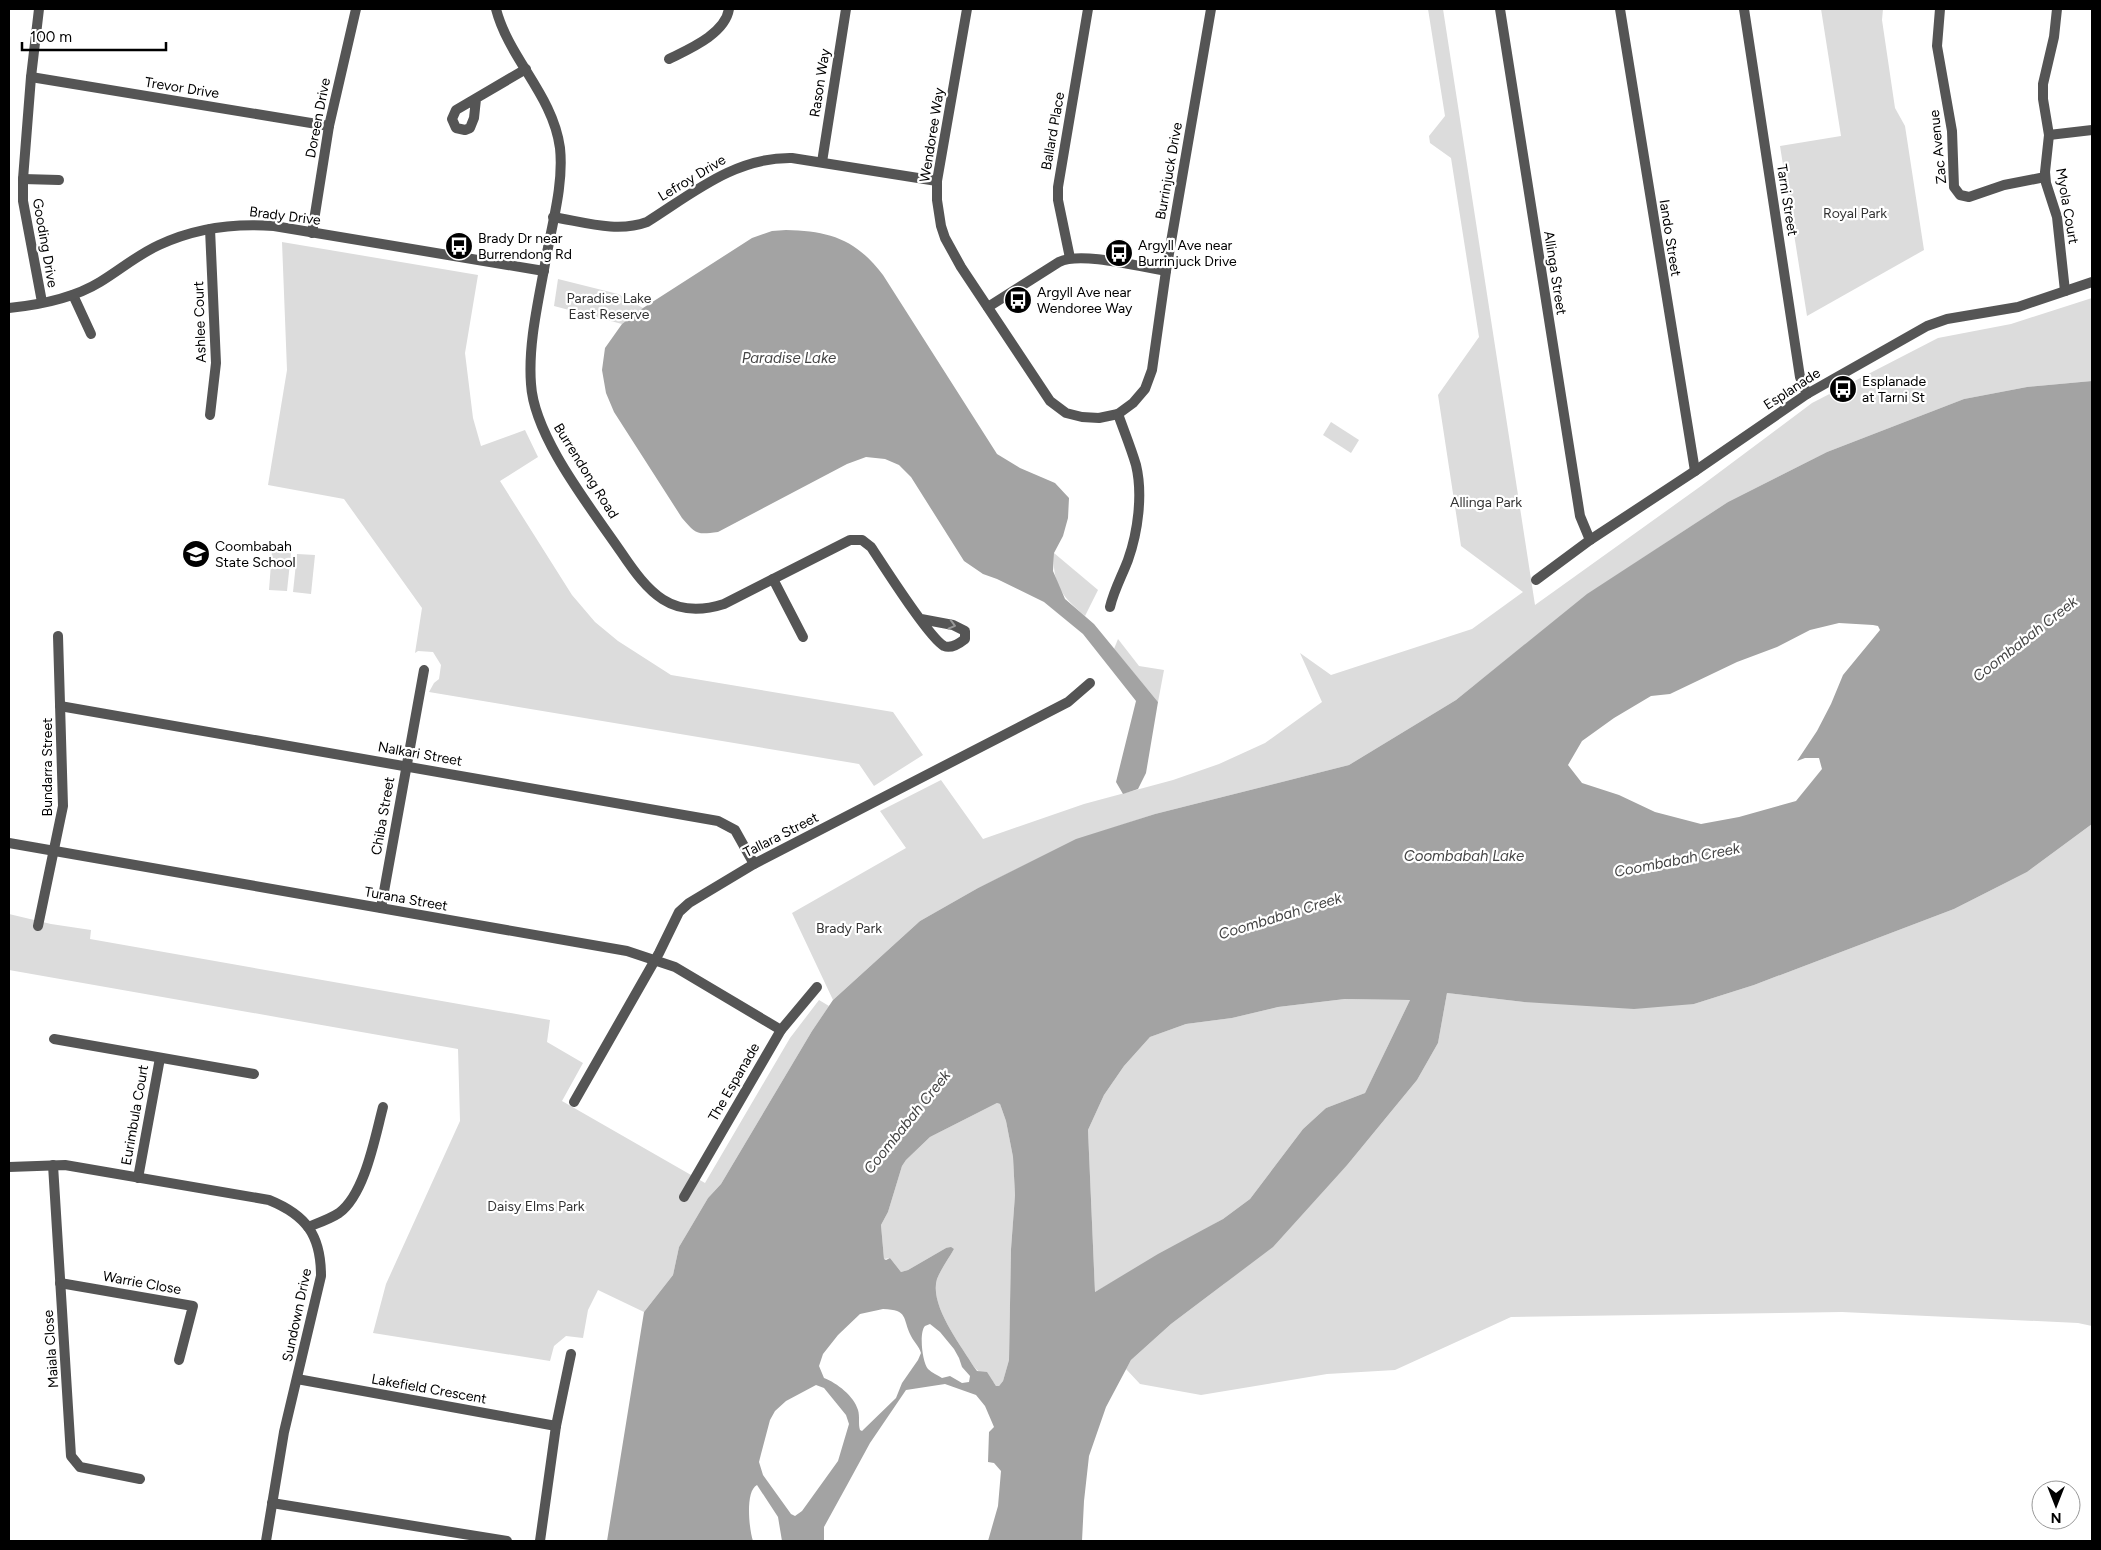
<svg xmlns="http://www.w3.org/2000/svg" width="2101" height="1550" viewBox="0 0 2101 1550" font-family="Figtree,sans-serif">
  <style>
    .green { fill: #dcdcdc }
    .water { fill: #a3a3a3; fill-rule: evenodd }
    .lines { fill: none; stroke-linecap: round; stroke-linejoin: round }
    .minor { stroke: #555; stroke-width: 10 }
    .oneway { stroke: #999 }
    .labels { text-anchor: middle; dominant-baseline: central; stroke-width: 4.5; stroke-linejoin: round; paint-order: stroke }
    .street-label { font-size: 14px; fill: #000; stroke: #fff }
    .park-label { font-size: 14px; fill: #333; stroke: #fff }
    .poi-label { font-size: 14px; fill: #000; stroke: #fff; text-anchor: start }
    .water-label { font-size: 15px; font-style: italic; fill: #444; stroke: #fff }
  </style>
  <rect width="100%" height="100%" fill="#fff"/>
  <g class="green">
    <path d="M1428,9H1443L1535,605L1701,486L1812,403L1938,338L2011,324L2092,298V381L2027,387L1964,399L1827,452L1728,502L1588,594L1456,700L1349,765L1155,814L1076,840L978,888L920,921L833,1000L792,913L906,848L880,811L941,780L983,839L1084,804L1173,780L1219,764L1265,743L1322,702L1300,653L1331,675L1472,629L1523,592L1461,546L1438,395L1479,337L1451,158L1430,143L1429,136L1445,116Z"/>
    <path d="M1821,9H1883L1882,20L1895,108L1905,126L1924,250L1807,316L1780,146L1841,136Z"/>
    <path d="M282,242L478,275L465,353L473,418L481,446L525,430L538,457L500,481L572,595L595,622L618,641L671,675L893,712L923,755L874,786L859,764L429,692L434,683L439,679L441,665L433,652L418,651L415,653L422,608L344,499L268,485L287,370Z"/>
    <path d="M558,279L618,294L643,308L622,324L554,306Z"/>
    <path d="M1331,422L1359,440L1351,453L1323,435Z"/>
    <path d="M272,551L291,553L287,591L269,590Z"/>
    <path d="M1054,553L1098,590L1085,616C1062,597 1052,584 1054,553Z"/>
    <path d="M297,554L315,555L311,594L293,592Z"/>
    <path d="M1118,639L1139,666L1164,670L1158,702L1114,649Z"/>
    <path d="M2092,824V1326L2078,1323L1842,1312L1511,1317L1395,1370L1327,1374L1201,1395L1140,1384L1126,1369L1131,1360L1171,1324L1224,1284L1348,1164L1417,1080L1438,1043L1447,993L1524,1002L1694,1004L1754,985L1954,909L2027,872Z"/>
    <path d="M9,914L51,924L91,930L90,939L550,1020L547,1042L583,1063L562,1101L705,1183L790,1038L819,1000L829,1006L812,1031L721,1184L708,1198L679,1247L673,1275L644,1312L598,1290L588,1310L583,1338L566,1336L554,1346L550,1361L373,1333L386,1284L460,1121L458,1049L9,970Z"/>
    <path d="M1345,999L1410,1000L1365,1093L1326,1108L1303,1129L1250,1199L1223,1219L1095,1292L1088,1130L1104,1095L1124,1066L1150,1037L1186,1024L1232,1018L1278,1007Z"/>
    <path d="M997,1103L1000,1104L1006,1121L1013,1157L1015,1195L1011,1249L1009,1360L1003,1381L999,1386H996C991,1376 981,1375 974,1367C961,1345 929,1305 937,1279C941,1269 949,1258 954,1249L946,1248L908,1270L901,1272L890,1258L884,1259L881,1225L888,1212L902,1166L906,1160L930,1137Z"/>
  </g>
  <g class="water">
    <path d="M786,230C829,231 856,239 883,275L997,454L1020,468L1055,483L1069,498L1068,518L1063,536L1054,553L1053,571L1065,599L1094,624L1158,702L1146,773L1138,789L1123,794L1116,782L1136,701L1083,634L1044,602L997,579L983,574L964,561L911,477L899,465L885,459L866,457L847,464L718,532C696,535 696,534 682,518L614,412L606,393L602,370L605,348L622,324L643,308L752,238L772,231Z"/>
    <path d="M2092,381V824L2027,872L1954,909L1754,985L1694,1004L1634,1009L1524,1002L1447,993L1438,1043L1417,1080L1348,1164L1273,1247L1171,1324L1131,1360L1106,1407L1089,1456L1084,1501L1082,1541H988L998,1506L1001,1471L994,1463L988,1462L989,1432L994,1427L985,1406L976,1395L945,1384L906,1390L870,1443L846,1487L824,1527V1541H782L778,1517L757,1485C745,1491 749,1529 753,1541H607L644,1312L673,1275L679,1247L708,1198L721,1184L812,1031L833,1000L920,921L978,888L1076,839L1155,814L1349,765L1456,700L1587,594L1728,502L1827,452L1964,399L2027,387ZM1839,623L1873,625L1878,626L1880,630L1843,675L1831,704L1817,731L1797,761L1805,758H1819L1822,769L1796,801L1739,817L1701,824L1655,812L1619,795L1582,783L1568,765L1582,741L1614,718L1651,696L1670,694L1737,662L1777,647L1810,630ZM1345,999L1410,1000L1365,1093L1326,1108L1303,1129L1250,1199L1223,1219L1158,1254L1095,1292L1088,1130L1104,1095L1124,1066L1150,1037L1186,1024L1232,1018L1278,1007ZM997,1103L1000,1104L1006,1121L1013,1157L1015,1195L1011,1249L1009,1360L1003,1381L999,1386H996L987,1372L977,1371L974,1367C961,1345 929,1305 937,1279C941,1269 949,1258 954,1249L951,1247L946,1248L908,1270L901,1272L890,1258L886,1260L884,1259L881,1225L888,1212L902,1166L906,1160L930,1137ZM883,1309C909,1310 902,1318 911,1336C914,1342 919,1346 921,1353L918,1360L902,1383L896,1398L862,1431L860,1430C858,1424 860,1417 858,1410C854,1396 837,1383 824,1378L819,1366L823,1354L838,1335L860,1314ZM930,1324L940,1332L954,1349L959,1358L962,1367L970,1376L969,1382L962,1383L950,1376L942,1378C938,1375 932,1373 928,1369C922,1362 919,1332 925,1326ZM816,1385L824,1388L846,1415L849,1424L838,1461L802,1511L795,1516L791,1514L763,1475L759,1462L761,1454L770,1420L775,1411L786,1401Z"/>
  </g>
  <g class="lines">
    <g class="minor">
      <path d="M39,9L31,77L23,179V201L42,302"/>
      <path d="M496,9C509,59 553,95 560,148C564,186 551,227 545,264C538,303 528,345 531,384C534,437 591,508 621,552C648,592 671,621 724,604L850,540H862L871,547C883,565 929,638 944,646C951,649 960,643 965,639V631L953,625L921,619"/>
      <path d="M967,9L937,181V200L941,226L945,238L961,267L1050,401L1066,413L1082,417L1099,418L1118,414L1133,403L1145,389L1152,370L1166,271L1211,9"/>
      <path d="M1500,9L1580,516L1590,540"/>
      <path d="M1620,9L1695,471"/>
      <path d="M1744,9L1800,377L1807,394"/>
      <path d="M1940,9L1937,46L1952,131L1954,187L1960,195L1969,197L2004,185L2045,177"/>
      <path d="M2057,9L2054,37L2043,84V99L2049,135L2045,172L2046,183L2057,217L2065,291"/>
      <path d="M669,59C689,49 725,34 729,9"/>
      <path d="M31,77L329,126"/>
      <path d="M476,99L474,118L470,128L465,130L456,128L452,119L456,110L526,69"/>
      <path d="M2049,135L2092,130"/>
      <path d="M822,162L846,9"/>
      <path d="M23,179L59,180"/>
      <path d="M553,217C584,222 617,233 647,222C693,193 735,157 792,158L937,181"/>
      <path d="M210,229L216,363L210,415"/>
      <path d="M312,233L329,126L356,9"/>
      <path d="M1070,258L1058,200V187L1088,9"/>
      <path d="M73,295L91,334"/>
      <path d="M988,307L1059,262C1080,251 1141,267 1166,271"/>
      <path d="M9,308C39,305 74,298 100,282C120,270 137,255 159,245C195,228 234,223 274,226L544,271"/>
      <path d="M773,579L803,637"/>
      <path d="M1536,580L1590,540L1695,471L1807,394L1927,326L1947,319L2018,307L2092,282"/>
      <path d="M1110,607C1114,590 1122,576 1128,560C1138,532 1143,494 1136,465C1131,448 1124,431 1118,414"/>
      <path d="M60,706L718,821L735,830L754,864"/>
      <path d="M9,843L627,951L675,967L781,1030"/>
      <path d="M381,908L424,670"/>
      <path d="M38,926L63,806L58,636"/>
      <path d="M54,1039L254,1074"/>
      <path d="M574,1102L659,953L679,912L689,903L754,864L1068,702L1090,683"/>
      <path d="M53,1165L71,1456L80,1467L140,1479"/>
      <path d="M9,1167L65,1165L269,1200C306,1215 321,1235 321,1276L284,1432L266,1541"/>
      <path d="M138,1178L160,1058"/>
      <path d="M684,1197L781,1030L817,987"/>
      <path d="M308,1227C318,1223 330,1219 339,1213C365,1194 375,1137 383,1107"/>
      <path d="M60,1283L193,1306L179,1360"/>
      <path d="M297,1379L556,1426"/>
      <path d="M272,1503L507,1541"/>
      <path d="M540,1541L556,1426L571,1354"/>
    </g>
  </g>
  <defs><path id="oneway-chevron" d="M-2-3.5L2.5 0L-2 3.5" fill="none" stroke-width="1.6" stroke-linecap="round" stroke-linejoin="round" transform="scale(1.25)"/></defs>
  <use class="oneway" href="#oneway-chevron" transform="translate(952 625) rotate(15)"/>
  <defs>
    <g id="bus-disc" transform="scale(1.4375)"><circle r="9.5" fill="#000" stroke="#fff"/><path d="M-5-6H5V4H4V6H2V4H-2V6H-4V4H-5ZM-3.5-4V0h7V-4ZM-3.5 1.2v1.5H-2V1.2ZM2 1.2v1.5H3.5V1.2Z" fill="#fff"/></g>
    <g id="school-disc" transform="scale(1.4375)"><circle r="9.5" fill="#000" stroke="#fff"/><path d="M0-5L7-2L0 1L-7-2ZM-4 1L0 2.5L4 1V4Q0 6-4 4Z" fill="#fff"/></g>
  </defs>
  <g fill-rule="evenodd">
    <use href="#bus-disc" x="459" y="246"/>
    <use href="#bus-disc" x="1119" y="253"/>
    <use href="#bus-disc" x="1018" y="300"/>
    <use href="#bus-disc" x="1843" y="389"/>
    <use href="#school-disc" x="196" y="554"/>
  </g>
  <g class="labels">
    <g class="street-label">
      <text transform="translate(820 83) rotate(-81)">Rason Way</text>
      <text transform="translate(182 88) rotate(9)">Trevor Drive</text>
      <text transform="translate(318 118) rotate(-79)">Doreen Drive</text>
      <text transform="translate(1053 131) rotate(-80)">Ballard Place</text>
      <text transform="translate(932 135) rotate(-81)">Wendoree Way</text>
      <text transform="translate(1938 147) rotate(-96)">Zac Avenue</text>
      <text transform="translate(1169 171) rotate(-80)">Burrinjuck Drive</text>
      <text transform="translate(692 178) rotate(-31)">Lefroy Drive</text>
      <text transform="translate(1787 200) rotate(81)">Tarni Street</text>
      <text transform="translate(2067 206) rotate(80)">Myola Court</text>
      <text transform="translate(285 216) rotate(7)">Brady Drive</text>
      <text transform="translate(1670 238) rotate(81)">Iando Street</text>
      <text transform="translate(45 243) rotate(80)">Gooding Drive</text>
      <text transform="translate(1555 273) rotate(81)">Allinga Street</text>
      <text transform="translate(200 322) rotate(-92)">Ashlee Court</text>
      <text transform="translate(1792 389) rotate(-33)">Esplanade</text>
      <text transform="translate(586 471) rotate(58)">Burrendong Road</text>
      <text transform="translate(420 754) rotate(10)">Nalkari Street</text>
      <text transform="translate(47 767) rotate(-90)">Bundarra Street</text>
      <text transform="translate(383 816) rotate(-80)">Chiba Street</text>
      <text transform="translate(781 835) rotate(-27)">Tallara Street</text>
      <text transform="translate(406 899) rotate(10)">Turana Street</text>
      <text transform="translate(734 1082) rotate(-60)">The Espanade</text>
      <text transform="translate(135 1115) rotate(-80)">Eurimbula Court</text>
      <text transform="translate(142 1283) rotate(10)">Warrie Close</text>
      <text transform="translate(297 1315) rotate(-78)">Sundown Drive</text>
      <text transform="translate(51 1349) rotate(-94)">Maiala Close</text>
      <text transform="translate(429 1389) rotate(10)">Lakefield Crescent</text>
    </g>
    <g class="park-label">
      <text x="1855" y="213">Royal Park</text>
      <text x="609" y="298">Paradise Lake<tspan x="609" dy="16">East Reserve</tspan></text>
      <text x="1486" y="502">Allinga Park</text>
      <text x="849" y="928">Brady Park</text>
      <text x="536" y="1206">Daisy Elms Park</text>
    </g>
    <g class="poi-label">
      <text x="478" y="238">Brady Dr near<tspan x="478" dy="16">Burrendong Rd</tspan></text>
      <text x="1138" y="245">Argyll Ave near<tspan x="1138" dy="16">Burrinjuck Drive</tspan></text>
      <text x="1037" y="292">Argyll Ave near<tspan x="1037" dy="16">Wendoree Way</tspan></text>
      <text x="1862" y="381">Esplanade<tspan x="1862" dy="16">at Tarni St</tspan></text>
      <text x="215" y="546">Coombabah<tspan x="215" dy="16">State School</tspan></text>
    </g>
    <g class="water-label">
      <text x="789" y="358">Paradise Lake</text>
      <text transform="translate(2025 639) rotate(-38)">Coombabah Creek</text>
      <text x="1464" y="856">Coombabah Lake</text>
      <text transform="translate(1677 860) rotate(-11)">Coombabah Creek</text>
      <text transform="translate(1280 916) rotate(-17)">Coombabah Creek</text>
      <text transform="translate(907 1122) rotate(-51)">Coombabah Creek</text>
    </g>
  </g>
  <rect width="2101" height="1550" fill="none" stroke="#000000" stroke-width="20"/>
  <g transform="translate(2056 1505) rotate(180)"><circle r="24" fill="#ffffff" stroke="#999999"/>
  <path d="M0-4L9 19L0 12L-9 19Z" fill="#000000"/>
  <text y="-8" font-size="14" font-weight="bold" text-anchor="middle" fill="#000000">N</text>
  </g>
  <path d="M22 42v8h144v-8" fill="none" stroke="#000000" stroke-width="2.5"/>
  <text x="30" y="42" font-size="15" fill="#000000" stroke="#ffffff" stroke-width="4" paint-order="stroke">100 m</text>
</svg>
